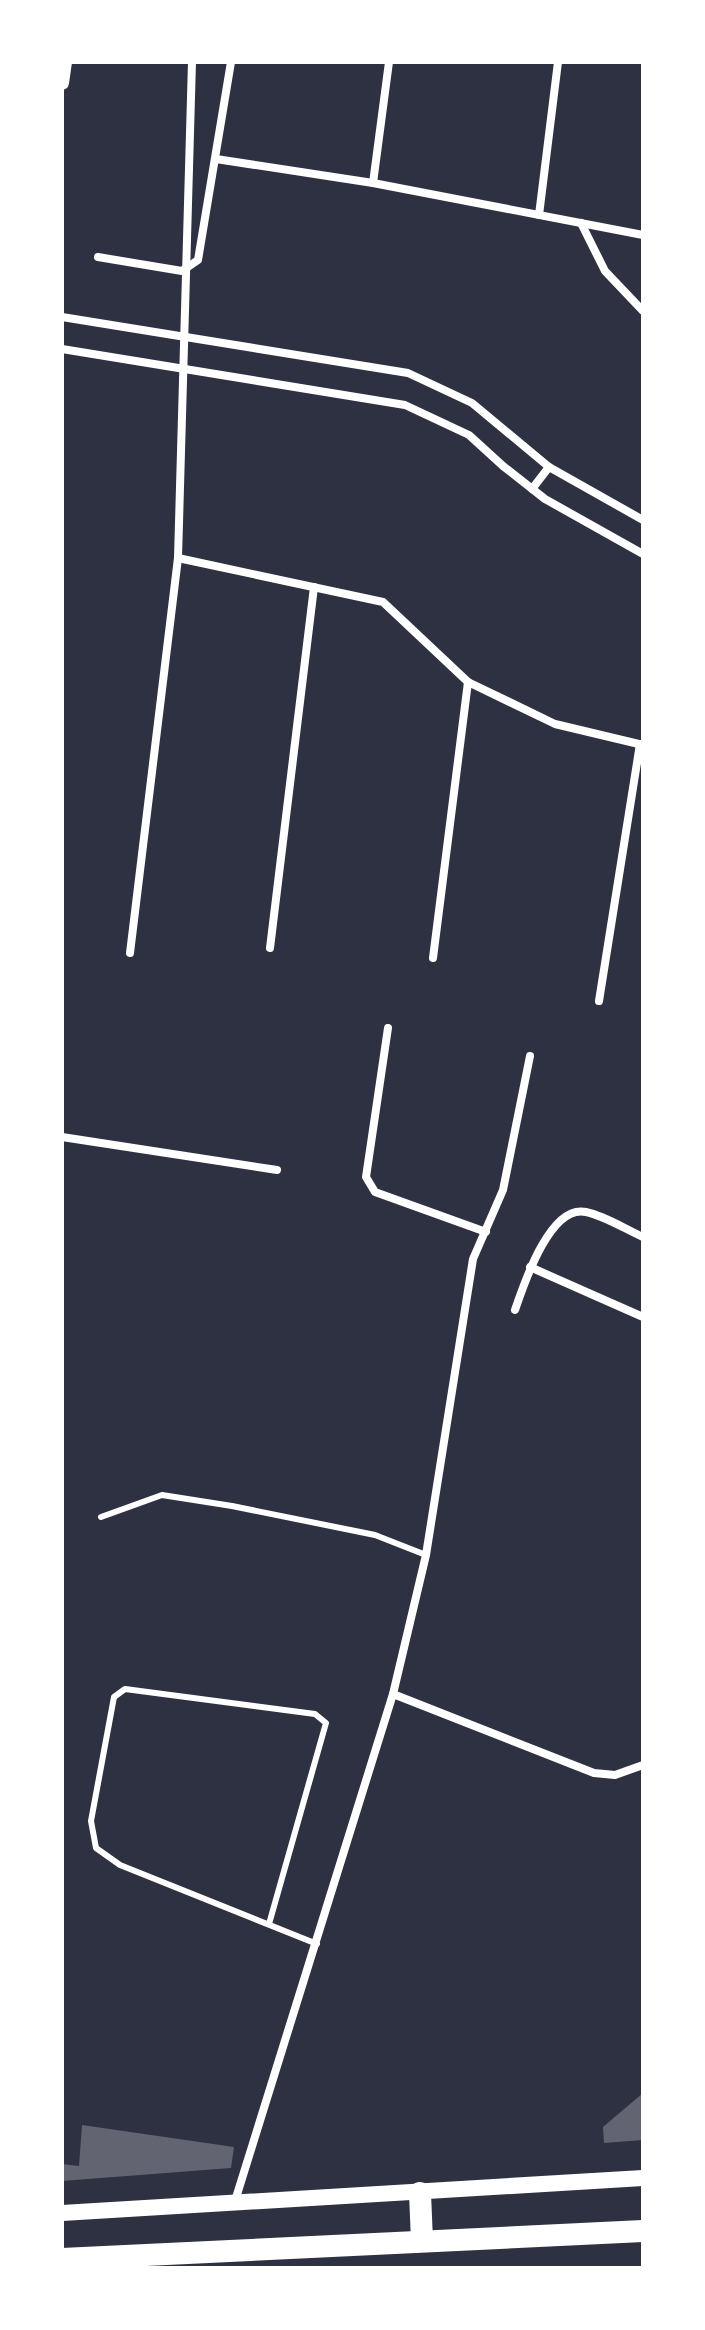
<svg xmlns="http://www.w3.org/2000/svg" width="705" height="2330" viewBox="0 0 705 2330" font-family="Arial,sans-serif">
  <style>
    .building { fill: #626471 }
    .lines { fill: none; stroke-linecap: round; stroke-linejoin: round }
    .service { stroke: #fff; stroke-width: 6 }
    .minor { stroke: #fff; stroke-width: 8 }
    .tertiary { stroke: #fff; stroke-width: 14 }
    .secondary { stroke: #fff; stroke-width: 16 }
    .trunk { stroke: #fff; stroke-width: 22 }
  </style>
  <rect width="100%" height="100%" fill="#2d3142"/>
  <g class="building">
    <path d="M643,2093V2140L604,2143L603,2127Z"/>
    <path d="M82,2125L234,2147L231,2168L62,2181V2164L79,2166Z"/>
  </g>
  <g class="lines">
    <g class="service">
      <path d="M101,1517L162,1495L232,1506L375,1535L426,1555"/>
      <path d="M269,1924L326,1723L315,1714L125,1689L114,1697L91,1821L96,1848L120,1865L317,1944"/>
    </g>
    <g class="minor">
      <path d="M216,159L373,183L643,235"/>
      <path d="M373,183L389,62"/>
      <path d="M539,215L558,62"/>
      <path d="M581,223L605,271L643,311"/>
      <path d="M98,257L182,271L198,260L231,62"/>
      <path d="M62,317L408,373L472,403L549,467L643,520"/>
      <path d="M62,349L405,405L469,435L503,466L545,499L643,554"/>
      <path d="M532,489L549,467"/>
      <path d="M178,558L383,602L468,682L555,724L643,745"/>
      <path d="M270,948L314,587"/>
      <path d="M130,953L178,558L192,62"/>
      <path d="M433,958L468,682"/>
      <path d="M599,1001L640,744"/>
      <path d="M388,1028L366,1177L375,1192L486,1232"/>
      <path d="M62,1137L277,1170"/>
      <path d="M530,1267L643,1317"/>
      <path d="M515,1310C524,1284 550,1204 586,1212C605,1216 625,1229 643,1237"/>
      <path d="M393,1694L594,1773L615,1775L643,1765"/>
      <path d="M235,2201L393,1694L426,1555L473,1259L503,1190L530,1056"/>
    </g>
    <path class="tertiary" d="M62,83L65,62"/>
    <path class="secondary" d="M62,2213L643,2178"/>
    <g class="trunk">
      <path d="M420,2193L422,2241"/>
      <path d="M62,2259L643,2231"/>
    </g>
  </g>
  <rect width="705" height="2330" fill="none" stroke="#ffffff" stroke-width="128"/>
</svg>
